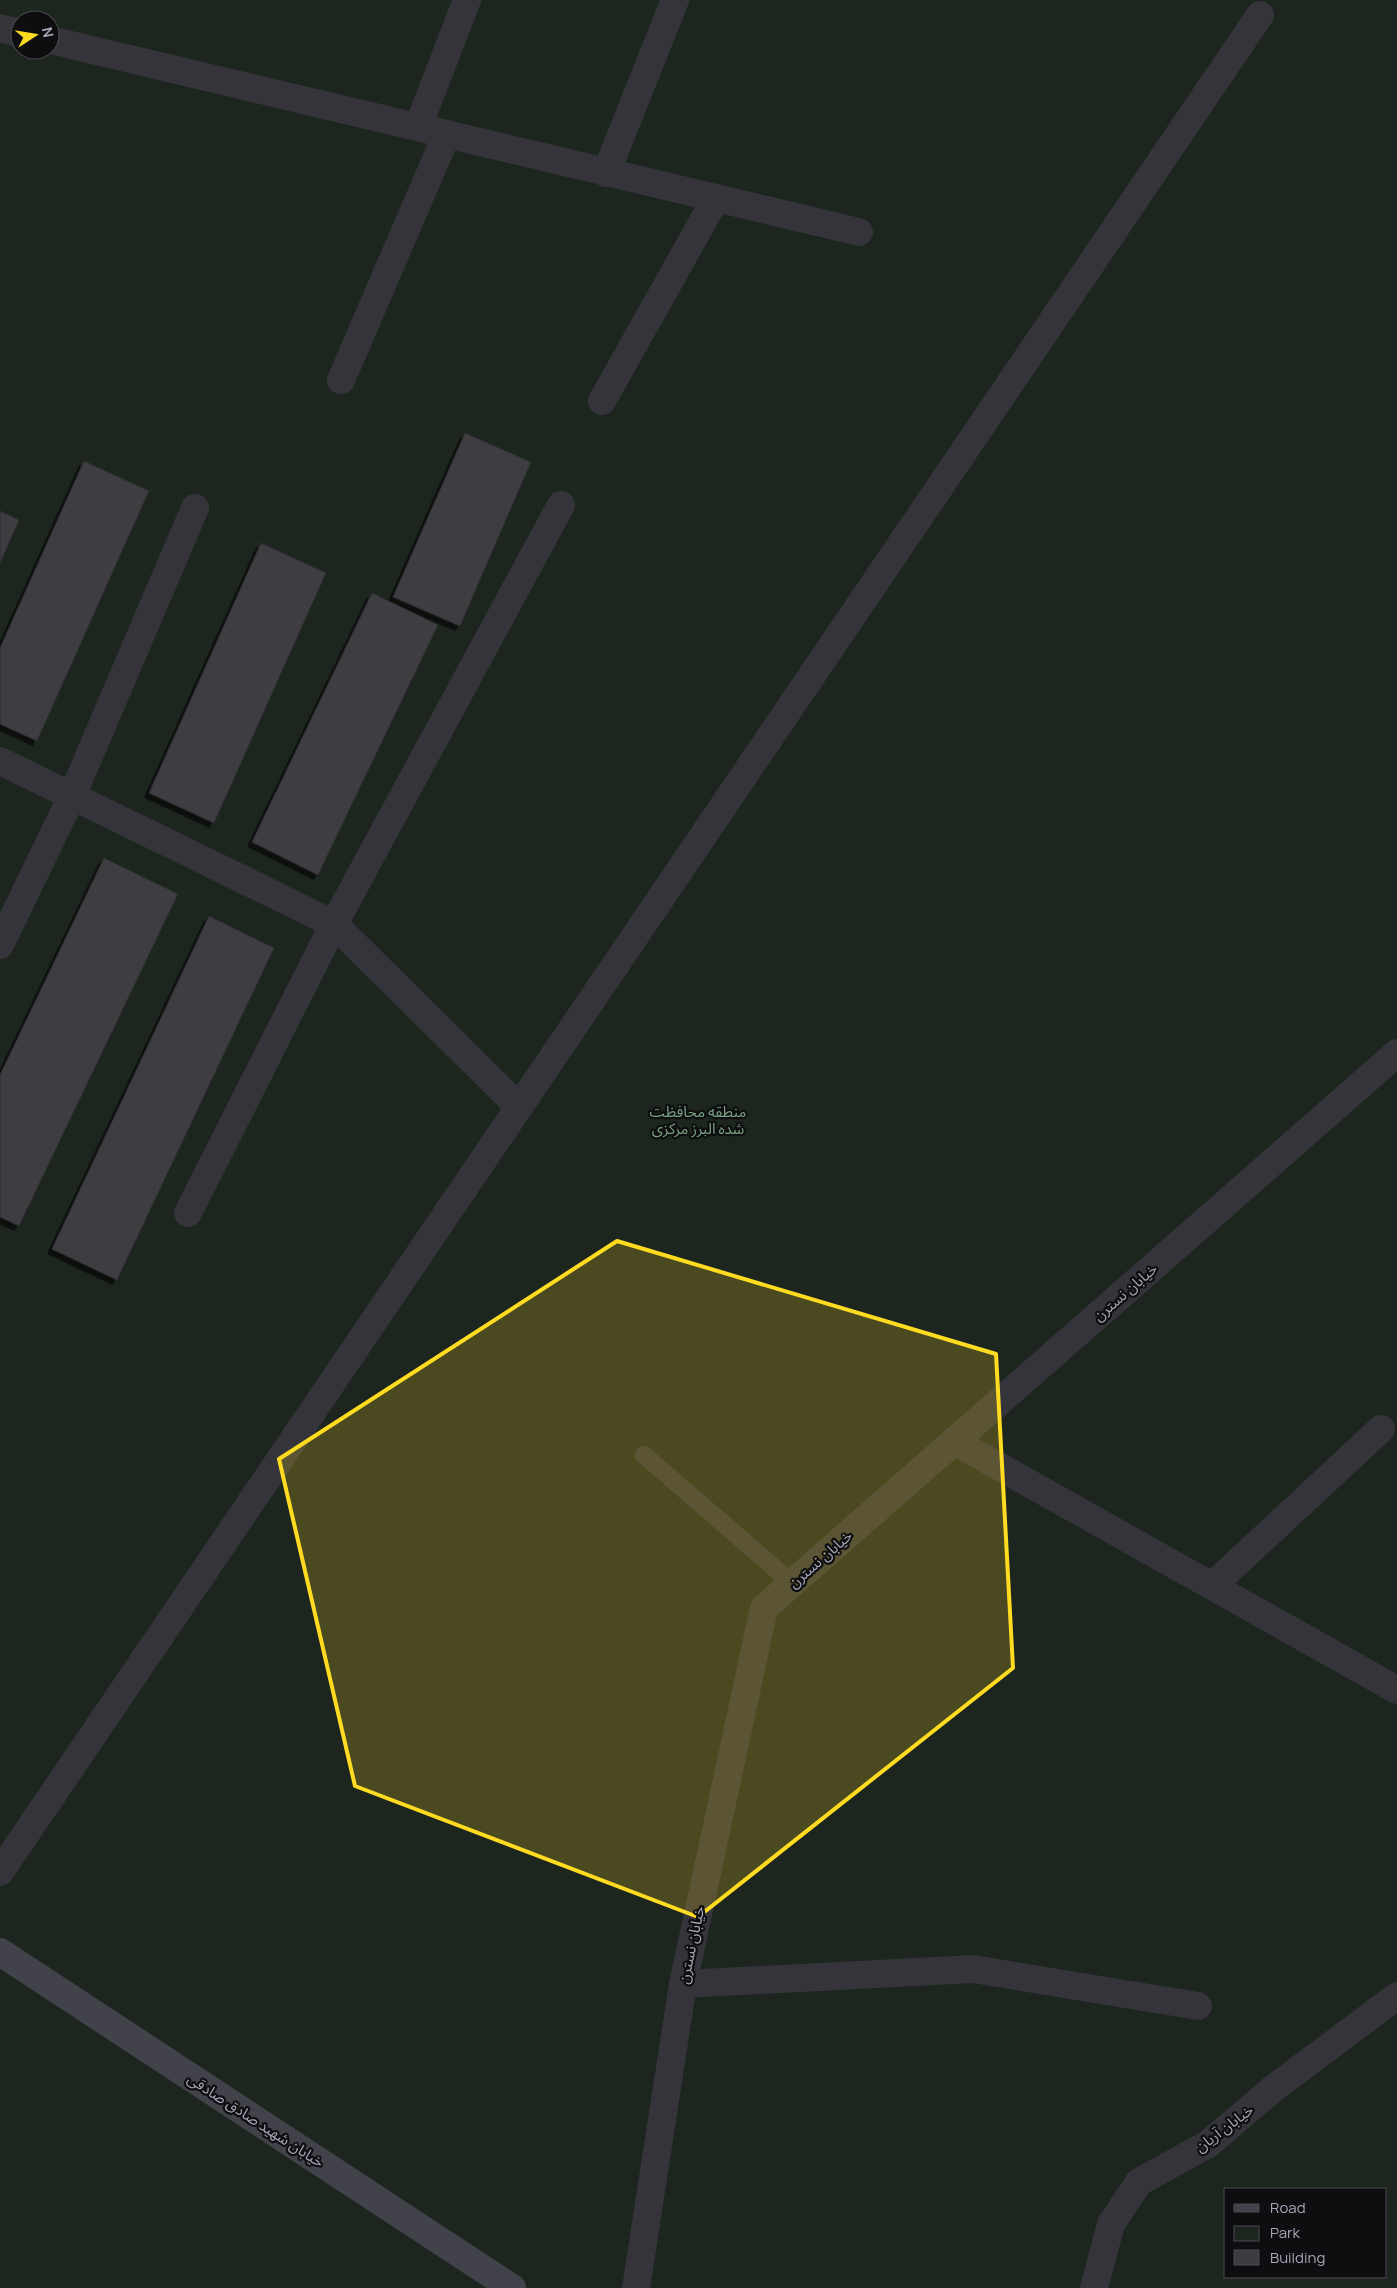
<svg xmlns="http://www.w3.org/2000/svg" width="1397" height="2288" viewBox="0 0 1397 2288" font-family="Manrope,'Noto Sans Arabic',sans-serif">
  <style>
    .green { fill: #1d251f; fill-rule: evenodd }
    .building { fill: #3c3d42; stroke: #2e2d31; filter: url(#shadow) }
    .lines { fill: none; stroke-linecap: round; stroke-linejoin: round }
    .lane { stroke: #34343a; stroke-width: 18 }
    .street { stroke: #34343a; stroke-width: 28 }
    .secondary { stroke: #42424a; stroke-width: 28 }
    .marked { fill: #ffdb21; fill-opacity: 0.2; stroke: #ffdb21; stroke-width: 4; stroke-linejoin: round }
    .labels { text-anchor: middle; dominant-baseline: central; stroke-width: 4.5; stroke-linejoin: round; paint-order: stroke }
    .park-label { font-size: 15px; fill: #79a383; stroke: #0e0e10 }
    .street-label { font-size: 15px; fill: #a3a6b6; stroke: #0e0e10 }
  </style>
  <defs>
    <filter id="shadow"><feDropShadow dx="-4.5" dy="4.5" stdDeviation="0" flood-color="#0009"/></filter>
  </defs>
  <rect width="100%" height="100%" fill="#131315"/>
  <path class="green" d="M0,0H1397V2288H0ZM20,20H50V50H20ZM1226,2189H1386V2277H1226Z"/>
  <g class="building">
    <path d="M465,433L531,462L460,626L393,597Z"/>
    <path d="M84,461L149,491L37,741L0,724V648Z"/>
    <path d="M0,511L19,520L0,563Z"/>
    <path d="M261,543L326,573L214,823L149,793Z"/>
    <path d="M372,593L438,625L318,875L252,842Z"/>
    <path d="M104,858L178,894L19,1226L0,1217V1075Z"/>
    <path d="M209,916L274,948L117,1280L52,1249Z"/>
  </g>
  <g class="lines">
    <path class="lane" d="M644,1455L792,1583"/>
    <g class="street">
      <path d="M0,28L20,33"/>
      <path d="M50,40L859,232"/>
      <path d="M418,127L467,0"/>
      <path d="M606,173L675,0"/>
      <path d="M341,380L447,134"/>
      <path d="M602,401L716,198"/>
      <path d="M0,761L334,924L519,1107"/>
      <path d="M0,945L72,796L195,508"/>
      <path d="M188,1213L334,924L561,505"/>
      <path d="M954,1441L1397,1690"/>
      <path d="M1212,1586L1381,1429"/>
      <path d="M0,1872L1260,15"/>
      <path d="M683,1984L973,1969L1198,2006"/>
      <path d="M636,2288L683,1984L764,1608L1397,1053"/>
      <path d="M1094,2288L1111,2224L1139,2182L1208,2144L1274,2088L1397,1996"/>
    </g>
    <path class="secondary" d="M0,1952L512,2288"/>
  </g>
  <path class="marked" d="M617,1241L996,1354L1013,1668L698,1917L355,1786L279,1459Z"/>
  <g class="labels">
    <g class="park-label">
      <text x="698" y="1111">منطقه محافظت<tspan x="698" dy="17">شده البرز مرکزی</tspan></text>
    </g>
    <g class="street-label">
      <text transform="translate(1125 1292) rotate(-41)">خیابان نسترن</text>
      <text transform="translate(820 1559) rotate(-41)">خیابان نسترن</text>
      <text transform="translate(691 1945) rotate(-78)">خیابان نسترن</text>
      <text transform="translate(256 2120) rotate(33)">خیابان شهید صادق صادقی</text>
      <text transform="translate(1224 2128) rotate(-37)">خیابان آریان</text>
    </g>
  </g>
  <rect x="1224" y="2188" width="162" height="90" fill="#0e0e10" stroke="#4a4b52"/>
  <rect x="1234" y="2204" width="25" height="8" fill="#42424a" stroke="#4a4b52"/>
  <text x="1270" y="2213" font-size="15" fill="#a3a6b6">Road</text>
  <rect x="1234" y="2226" width="25" height="15" fill="#1d251f" stroke="#4a4b52"/>
  <text x="1270" y="2238" font-size="15" fill="#a3a6b6">Park</text>
  <rect x="1234" y="2250" width="25" height="15" fill="#3c3d42" stroke="#4a4b52"/>
  <text x="1270" y="2263" font-size="15" fill="#a3a6b6">Building</text>
  <g transform="translate(35 35) rotate(78)"><circle r="24" fill="#0e0e10" stroke="#4a4b52"/>
  <path d="M0-4L9 19L0 12L-9 19Z" fill="#ffdb21"/>
  <text y="-8" font-size="14" font-weight="bold" text-anchor="middle" fill="#a3a6b6">N</text>
  </g>
</svg>
